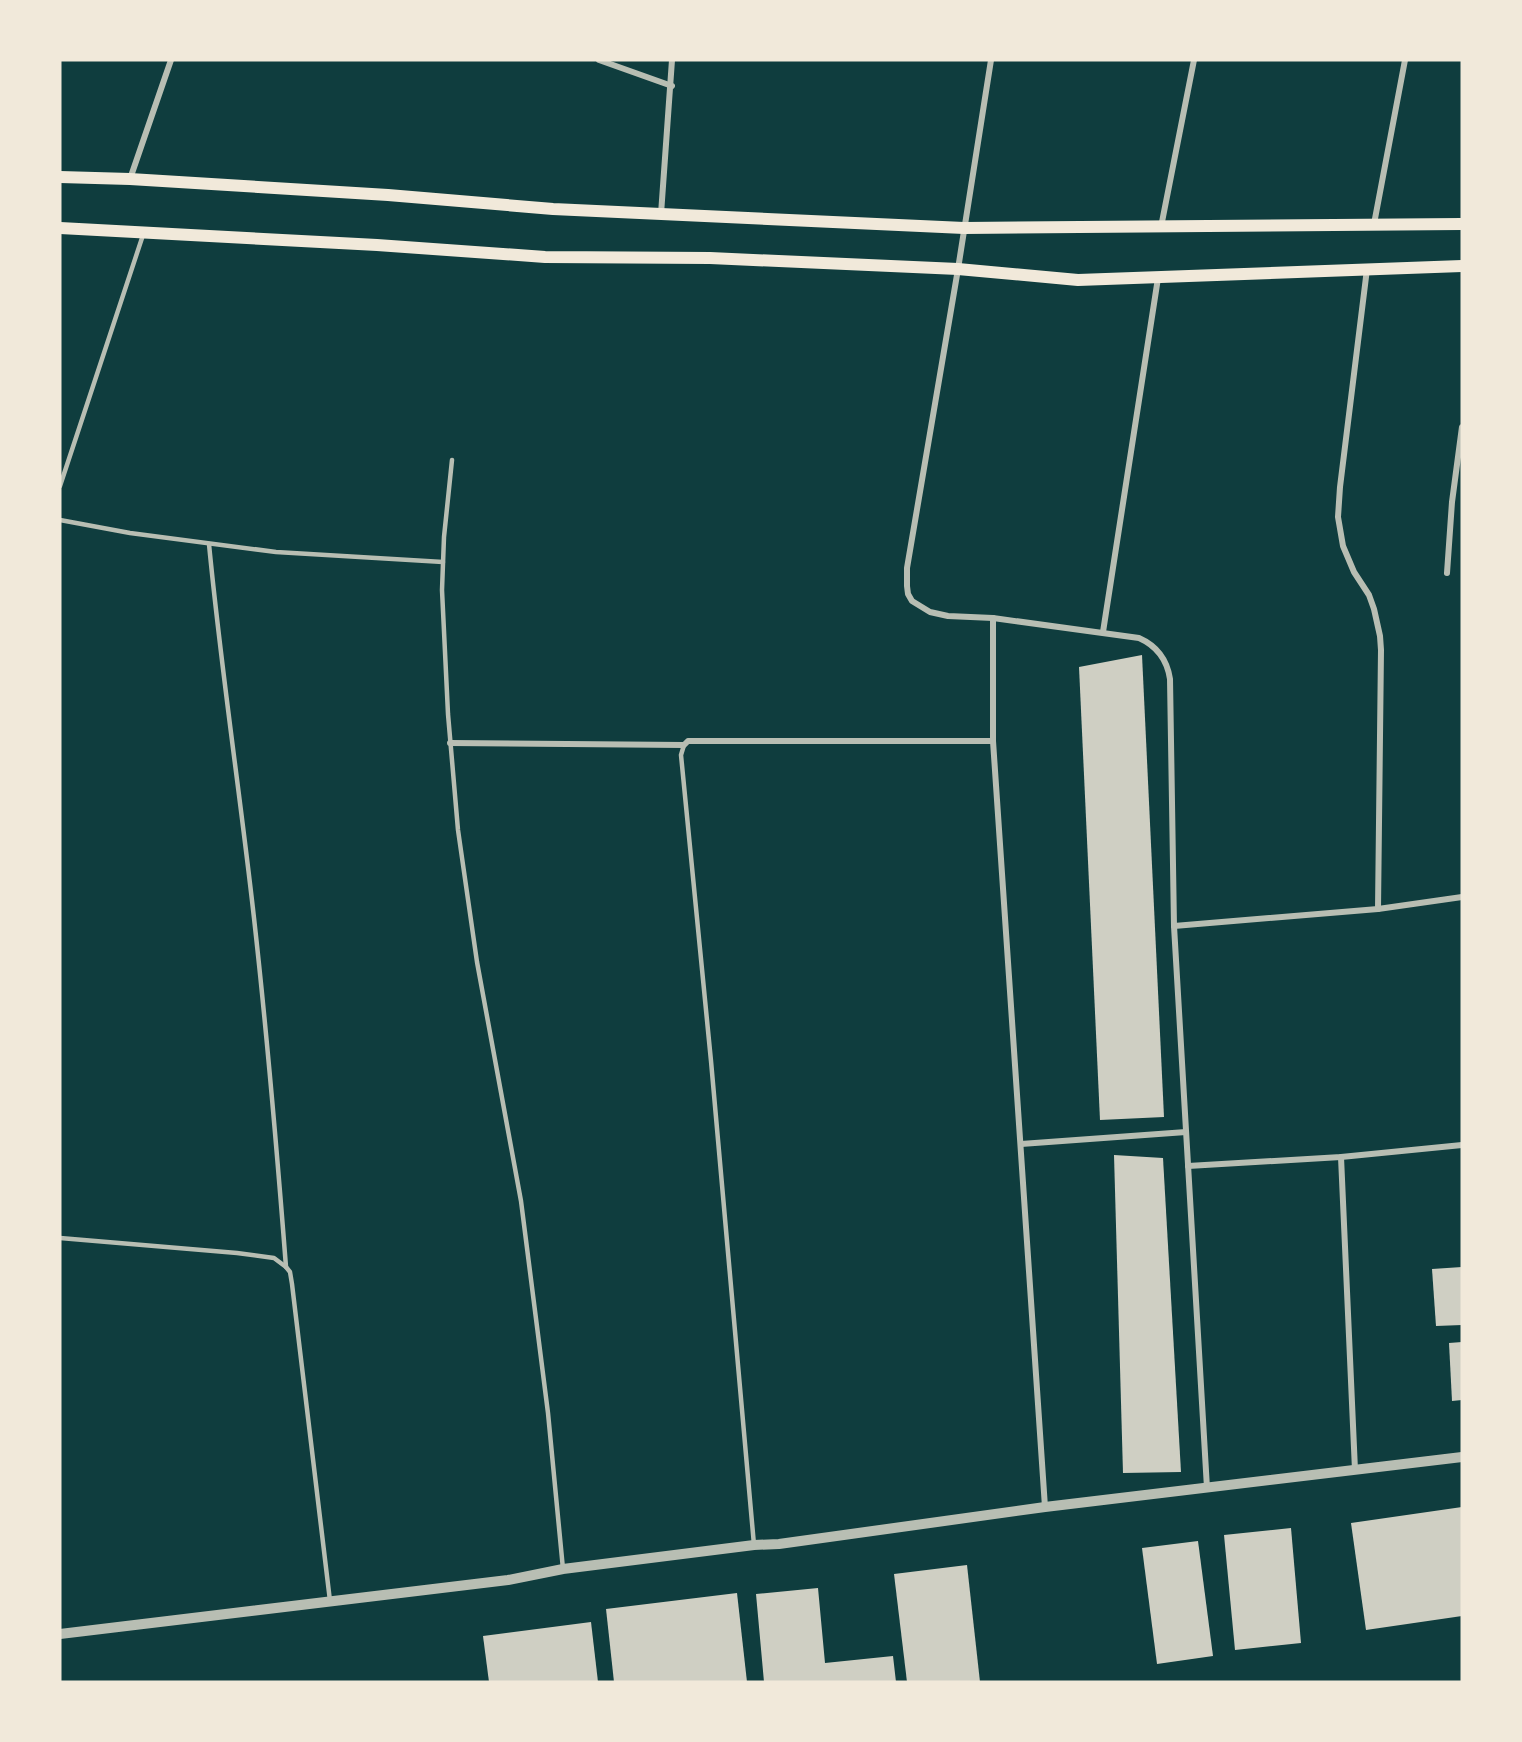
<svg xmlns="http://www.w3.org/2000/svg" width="1522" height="1742" viewBox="0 0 1522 1742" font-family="Signika,sans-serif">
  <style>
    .building { fill: #cfcfc3 }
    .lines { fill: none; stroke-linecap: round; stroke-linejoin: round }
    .service { stroke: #b8beb3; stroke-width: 4.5 }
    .minor { stroke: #b8beb3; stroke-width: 6 }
    .tertiary { stroke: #b8beb3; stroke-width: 10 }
    .secondary { stroke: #f1e9da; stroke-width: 12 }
  </style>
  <rect width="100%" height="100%" fill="#0f3d3e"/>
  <g class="building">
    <path d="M1142,655L1164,1117L1100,1120L1079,667Z"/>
    <path d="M1114,1155L1163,1158L1181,1472L1123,1473Z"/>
    <path d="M1462,1267V1325L1436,1326L1432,1269Z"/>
    <path d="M1462,1342V1400L1452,1401L1449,1343Z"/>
    <path d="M1462,1507V1616L1366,1630L1351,1523Z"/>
    <path d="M1291,1528L1301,1643L1235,1650L1224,1535Z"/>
    <path d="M1198,1541L1213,1656L1157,1664L1142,1548Z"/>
    <path d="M967,1565L980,1682H907L894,1574Z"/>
    <path d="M818,1588L825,1663L893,1656L896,1682H764L756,1594Z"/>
    <path d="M737,1593L747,1682H614L606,1609Z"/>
    <path d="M591,1622L598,1682H489L483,1636Z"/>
  </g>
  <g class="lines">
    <g class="service">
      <path d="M452,460L444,537L442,590L448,714L458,830L477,962L521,1201L548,1413L563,1569"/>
      <path d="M60,486L143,235"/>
      <path d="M60,520L130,533L276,552L443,562"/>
      <path d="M209,544C221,669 240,793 254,918C267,1034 277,1151 286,1267"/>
      <path d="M684,745L681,755L711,1061L754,1545"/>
      <path d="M60,1238L237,1253L274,1258L286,1267L290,1272L292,1284L330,1601"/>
    </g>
    <g class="minor">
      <path d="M599,60L672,86"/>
      <path d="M991,60L958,269L907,568V586L908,594L912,601L930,612L948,616L993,618L1139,638C1157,646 1167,659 1170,679L1174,926L1207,1488"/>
      <path d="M130,179L171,60"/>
      <path d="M661,214L672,60"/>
      <path d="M1374,224L1405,60"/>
      <path d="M1161,227L1194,60"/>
      <path d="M1367,269L1340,487L1338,517L1343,546L1354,572L1369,595L1374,609L1380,636L1381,650L1378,909"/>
      <path d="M1447,573L1452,502L1462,427"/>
      <path d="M993,618V741L1045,1507"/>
      <path d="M1103,632L1158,278"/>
      <path d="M450,743L684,745L688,741H993"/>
      <path d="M1174,926L1378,909L1462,897"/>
      <path d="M1021,1144L1186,1132"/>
      <path d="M1341,1157L1355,1470"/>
      <path d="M1188,1166L1341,1157L1462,1145"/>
    </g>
    <path class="tertiary" d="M60,1634L508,1580L563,1569L754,1545L779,1544L1045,1507L1462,1457"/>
    <g class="secondary">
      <path d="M60,177L130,179L388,195L553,209L964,228L1462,224"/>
      <path d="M60,228L377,245L545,257L710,258L958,269L1078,280L1462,266"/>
    </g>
  </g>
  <rect width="1522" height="1742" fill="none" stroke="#f1e9da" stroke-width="123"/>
</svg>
